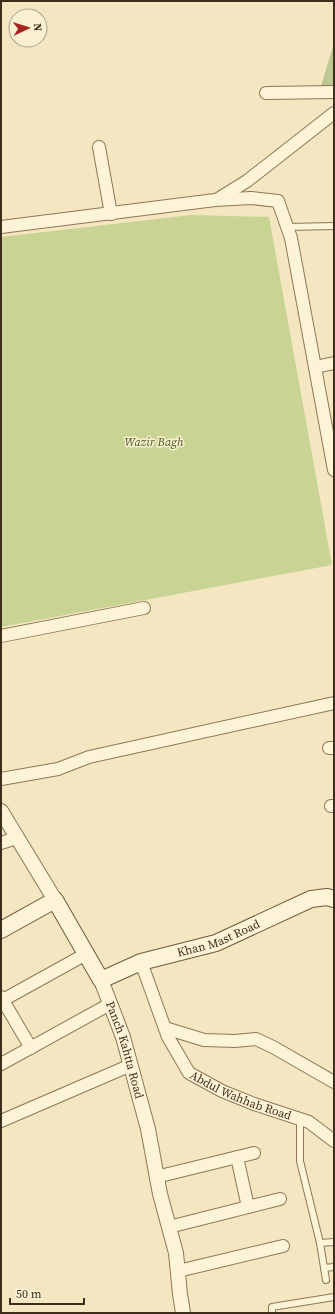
<svg xmlns="http://www.w3.org/2000/svg" width="335" height="1314" viewBox="0 0 335 1314" font-family="'Source Serif 4',serif">
  <style>
    .green { fill: #c8d394 }
    .cemetery { fill: #bec794 }
    .lines { fill: none; stroke-linecap: round; stroke-linejoin: round }
    .service-casing { stroke: #8f7756; stroke-width: 8 }
    .minor-casing { stroke: #8f7756; stroke-width: 14 }
    .tertiary-casing { stroke: #8f7756; stroke-width: 16 }
    .secondary-casing { stroke: #715839; stroke-width: 18 }
    .service { stroke: #fdf3d6; stroke-width: 6 }
    .minor { stroke: #fdf3d6; stroke-width: 12 }
    .tertiary { stroke: #fdf3d6; stroke-width: 14 }
    .secondary { stroke: #fdf3d6; stroke-width: 16 }
    .labels { text-anchor: middle; dominant-baseline: central; stroke-width: 3; stroke-linejoin: round; paint-order: stroke }
    .park-label { font-size: 12px; font-style: italic; fill: #4a5c20; stroke: #f9f0d2 }
    .street-label { font-size: 12px; fill: #3d2e1c; stroke: #f9f0d2 }
  </style>
  <rect width="100%" height="100%" fill="#f3e6c1"/>
  <path class="green" d="M191,215L269,217L332,565L1,627V237Z"/>
  <path class="cemetery" d="M334,43V87L321,86Z"/>
  <g class="lines">
    <g class="service-casing">
      <g id="service">
        <path d="M288,227L334,226"/>
        <path d="M300,1119V1161L320,1243L326,1280"/>
        <path d="M320,1243L334,1242"/>
        <path d="M324,1268L334,1267"/>
        <path d="M272,1313V1307L334,1297"/>
      </g>
    </g>
    <g class="minor-casing">
      <g id="minor">
        <path d="M266,93L334,92"/>
        <path d="M99,147L111,214"/>
        <path d="M218,199L247,181L334,113"/>
        <path d="M1,227L215,200L251,198L278,201L291,238L334,470"/>
        <path d="M315,367L334,363"/>
        <path d="M1,636L144,608"/>
        <path d="M329,748H334"/>
        <path d="M1,779L58,769L89,757L334,703"/>
        <path d="M331,806H334"/>
        <path d="M1,843L16,838"/>
        <path id="s1" d="M141,962L168,1037L189,1073L222,1091L254,1104L309,1122L334,1141"/>
        <path d="M1,997L31,1048"/>
        <path d="M1,1001L86,954"/>
        <path d="M165,1028L204,1040L235,1041L256,1039L273,1047L334,1082"/>
        <path d="M1,1064L110,1004"/>
        <path d="M1,1121L131,1065"/>
        <path d="M237,1157L248,1207"/>
        <path d="M156,1177L254,1153"/>
        <path d="M169,1227L280,1199"/>
        <path d="M178,1271L283,1246"/>
      </g>
    </g>
    <g class="tertiary-casing">
      <g id="tertiary">
        <path d="M1,811L55,900"/>
        <path id="s2" d="M101,980L123,1037L148,1129L160,1194L176,1253L180,1294L183,1313"/>
      </g>
    </g>
    <g class="secondary-casing">
      <g id="secondary">
        <path id="s3" d="M1,930L55,900L101,980L141,962L216,943L311,899L327,897L334,899"/>
      </g>
    </g>
    <use href="#service" class="service"/>
    <use href="#minor" class="minor"/>
    <use href="#tertiary" class="tertiary"/>
    <use href="#secondary" class="secondary"/>
  </g>
  <g class="labels">
    <g class="park-label">
      <text x="154" y="442">Wazir Bagh</text>
    </g>
    <g class="street-label">
      <text stroke="none"><textPath href="#s3" startOffset="279">Khan Mast Road</textPath></text>
      <text stroke="none"><textPath href="#s2" startOffset="74">Panch Kahtta Road</textPath></text>
      <text stroke="none"><textPath href="#s1" startOffset="178">Abdul Wahhab Road</textPath></text>
    </g>
  </g>
  <rect width="335" height="1314" fill="none" stroke="#3d2e1c" stroke-width="4"/>
  <g transform="translate(28 28) rotate(86)"><circle r="19" fill="#f9f0d2" stroke="#aea289"/>
  <path d="M0-3L7 15L0 10L-7 15Z" fill="#a6241f"/>
  <text y="-6" font-size="11" font-weight="bold" text-anchor="middle" fill="#3d2e1c">N</text>
  </g>
  <path d="M10 1298v6h74v-6" fill="none" stroke="#3d2e1c" stroke-width="2"/>
  <text x="16" y="1298" font-size="12" fill="#3d2e1c" stroke="#f9f0d2" stroke-width="3" paint-order="stroke">50 m</text>
</svg>
